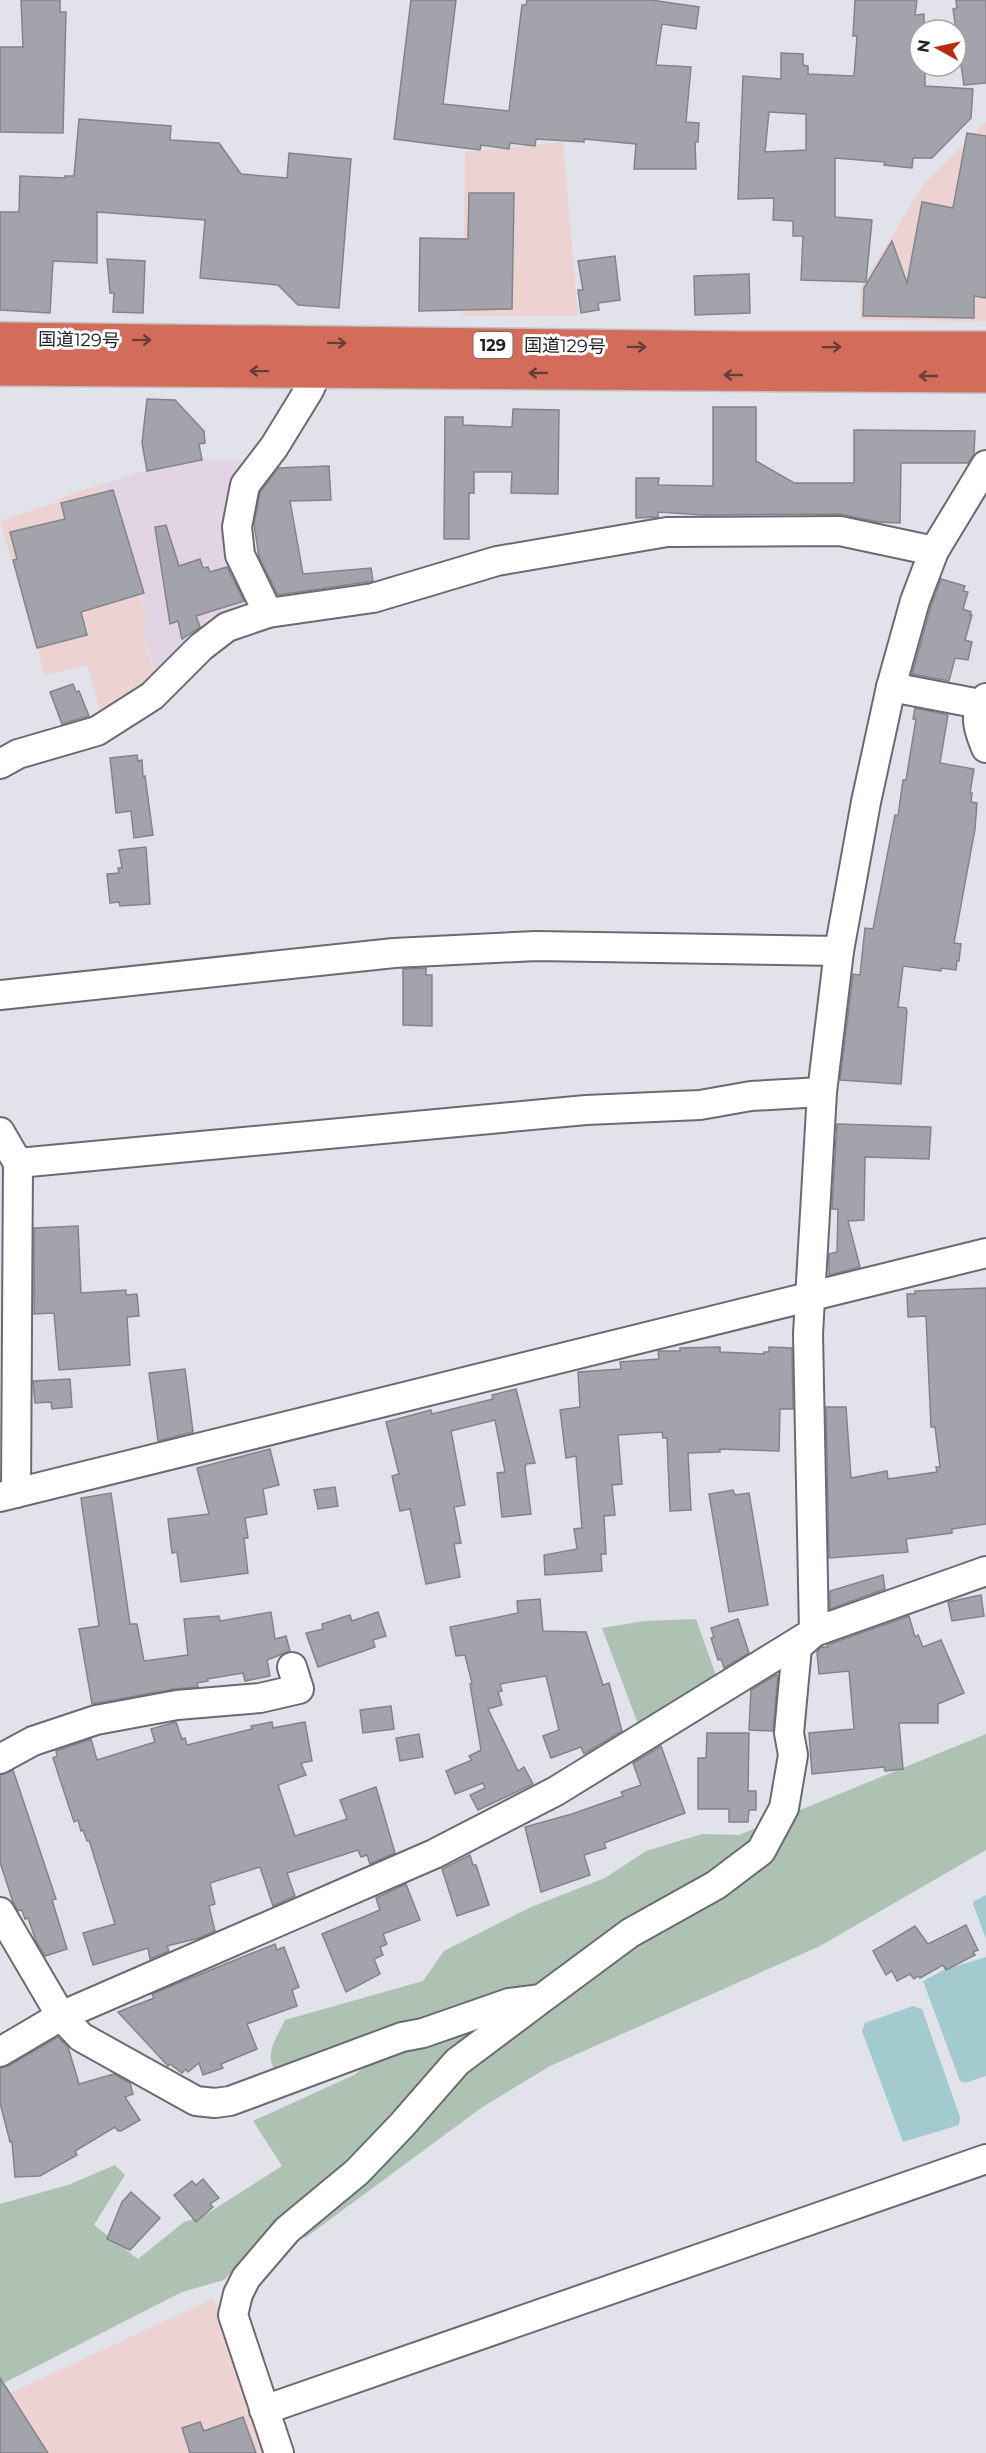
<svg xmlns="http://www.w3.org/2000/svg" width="986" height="2453" viewBox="0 0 986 2453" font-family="Montserrat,'Noto Sans JP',sans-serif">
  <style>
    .industrial { fill: #ecd2d1 }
    .education { fill: #e2d3e5 }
    .green { fill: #aec2b3 }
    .water { fill: #a3cace }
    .building { fill: #a2a3ab; stroke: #83848b; stroke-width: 1.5; fill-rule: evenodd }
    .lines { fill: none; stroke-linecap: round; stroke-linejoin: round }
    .minor-casing { stroke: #6a6b72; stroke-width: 32 }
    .highway-casing { stroke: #c0c0c1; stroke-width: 36 }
    .minor { stroke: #fff; stroke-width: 28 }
    .highway { stroke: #d36c5a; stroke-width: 33 }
    .oneway { stroke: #663e38 }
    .labels { text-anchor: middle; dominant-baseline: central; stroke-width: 6; stroke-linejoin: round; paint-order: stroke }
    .shield { fill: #fff; stroke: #626264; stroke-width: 1.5 }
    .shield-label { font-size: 16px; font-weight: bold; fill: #1e1f22 }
    .street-label { font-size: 18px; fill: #1e1f22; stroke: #fff }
  </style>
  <rect width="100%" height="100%" fill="#e1e2ea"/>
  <g class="industrial">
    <path d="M986,122V321L860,320L861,287L923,185Z"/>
    <path d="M563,142L578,316H463L465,152Z"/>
    <path d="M99,485L105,509L112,508L149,628L142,631L156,680L103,719L87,665L45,675L0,521L55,503L63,497Z"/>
    <path d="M212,2299L221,2311L264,2449L263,2453H0V2398Z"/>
  </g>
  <path class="education" d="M203,459L246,460L253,601L250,611L157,677L143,631L150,628L112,507L105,508L100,485L148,470Z"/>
  <g class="green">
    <path d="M696,1619L719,1684L641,1732L602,1628L644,1621Z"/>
    <path d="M986,1734V1850L820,1946L550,2066L481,2108L305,2238L285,2217L224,2280L182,2292L0,2385V2204L68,2185L115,2165L125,2175L94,2225L138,2259L184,2222L202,2217L282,2166L253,2121L354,2075L434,2016L279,2076C262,2057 275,2041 285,2020L423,1981L444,1951L529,1908L605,1878L646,1851L702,1834L739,1835Z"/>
  </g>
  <g class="water">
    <path d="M986,1895V1939L973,1904L974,1901Z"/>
    <path d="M986,1957V2076L965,2083L960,2081L923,1981L944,1970Z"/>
    <path d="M913,2006L922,2009L960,2117L959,2125L903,2142L862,2031L865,2023Z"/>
  </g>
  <g class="building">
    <path d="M21,0H60V12H66L63,133L0,132V47H23Z"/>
    <path d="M411,0H456L443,104L509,111L522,5H526L527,0H651L699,7L696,29L662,24L656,65L691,67L686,122L699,123L698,142H695L696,169H634L636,144L584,139V142L536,139L535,146L510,143L509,149L481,145L480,150L394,139Z"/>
    <path d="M855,0H917L915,15L924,14V30H920V66H925V86L973,89L971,118L932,158H913L912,168L884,165L885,162L835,158V217L872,220L866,282L801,280L803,236H793V221L773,220L774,198L738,199L743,76L781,79V53L803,54V65L808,66V74L854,76L857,36H853ZM769,112L806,114V150L765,152Z"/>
    <path d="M956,0H986V83L964,85L953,9L957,8Z"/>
    <path d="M79,119L171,126L170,140L219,143L241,174L287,178L289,153L351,159L339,308L298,305L278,285L200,278L205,220L97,212V263L53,261L50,313L0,310V212H19L20,176L65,178V176H74Z"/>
    <path d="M967,133L986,136V298L974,296V318L863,316L864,288L892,241L907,283L922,202L953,208Z"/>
    <path d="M469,193H514L512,309L419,311L420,238L468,239Z"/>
    <path d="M615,256L620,300L598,303L599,310L581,313L578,290H583L578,261Z"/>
    <path d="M107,259L145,261L143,313L113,312L114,293H110Z"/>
    <path d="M749,274L750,313L695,315L694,276Z"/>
    <path d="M147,399L175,400L204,431L205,443L199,444L202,460L147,471L142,443Z"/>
    <path d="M713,407H756V461L794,483H854V430L975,431L974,454L968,463H901L900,523L878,522L840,514L704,515L658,512V517L636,518V478H659L658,485L713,486Z"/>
    <path d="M513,409L559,410L558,494L511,493L512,472H474V493H469V539H444L445,417H463V425L512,427Z"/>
    <path d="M329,466L331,500L290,501L303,574L371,568L373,581L278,595L259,557L254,524L260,492L278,468Z"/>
    <path d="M113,490L144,593L81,612L87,635L37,648L13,560L17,559L10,532L65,519L61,503Z"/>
    <path d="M166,525L179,566L200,559L203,568L208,567L210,572L227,567L244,601L196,616L200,627L182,639L178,621L170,624L155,527Z"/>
    <path d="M941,579L965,586L963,591L968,592L963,609L971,612L970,615H972L965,640L972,642L968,660L955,658L949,681L912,674L931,606Z"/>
    <path d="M73,684L76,692L79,691L89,716L62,724L50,692Z"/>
    <path d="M915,708L948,715L940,763L974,769L970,793H972L971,802L977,803L975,829L954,943L961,944L959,961H957L956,970L941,968V971L903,966L898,1007L906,1008L907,1011L901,1084L840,1080L853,974L860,975L865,928L873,929L895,815L898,816L903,780H906L916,719H913Z"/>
    <path d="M137,755L138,761L142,760L143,777L145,776L153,835L134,838L131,811L116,813L110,758Z"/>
    <path d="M146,847L150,904L120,906L119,902L110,903L107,874L119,873L118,868H122L119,850Z"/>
    <path d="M426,968V975H432V1026L403,1025V969Z"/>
    <path d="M837,1124L931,1127L929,1159L865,1157L864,1220L848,1221L860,1267L829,1275V1254L837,1252L838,1209H832V1206Z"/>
    <path d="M78,1226L81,1293L126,1290V1295L137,1294L139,1316L127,1317L130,1365L59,1370L54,1313L34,1314V1228Z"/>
    <path d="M986,1288V1524L952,1529V1533L906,1539L908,1552L829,1558L826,1407H846L851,1478L887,1471L888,1479L937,1472L936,1467H940L935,1427H931L926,1316L908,1317L907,1294H915V1291Z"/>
    <path d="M720,1347V1352L764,1354V1352H769V1347L792,1348L793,1409H780L779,1451L720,1449V1452L688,1453L691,1510L670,1511L667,1438H663L662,1432L618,1435L622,1484L612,1485L615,1515L604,1516L606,1554H601L602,1571L545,1575L544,1555L577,1549L574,1529L582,1528L576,1456L566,1458L560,1410L580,1407L578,1372L621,1369L620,1362L659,1359L658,1351H680V1348Z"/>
    <path d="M185,1369L193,1432L158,1441L149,1373Z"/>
    <path d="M70,1379L72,1407L52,1409L51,1402L35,1403L33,1381Z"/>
    <path d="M516,1389L535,1463L526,1464L525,1468L531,1514L502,1517L497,1473L505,1472L495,1420L451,1431L465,1505L454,1507L461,1543L454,1544L460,1577L426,1584L410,1509L400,1511L392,1476L399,1474L386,1422L431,1410L432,1414L493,1399L492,1395Z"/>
    <path d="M270,1449L279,1485L263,1489L267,1514L245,1518L248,1538H244L248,1573L181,1582L177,1552L172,1553L168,1519L209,1514L197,1468Z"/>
    <path d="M335,1487L338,1506L318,1509L314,1490Z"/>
    <path d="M733,1490L735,1495L749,1493L768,1605L729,1612L709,1494Z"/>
    <path d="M111,1493L130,1624H137L144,1661L188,1655L184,1619L219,1616L220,1621L271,1612L275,1639L286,1636L290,1651L267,1660L270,1676L245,1681L243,1673L207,1679L208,1681L197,1683L198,1687L174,1689L92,1704L79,1629L99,1626L81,1498Z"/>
    <path d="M883,1575L885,1589L830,1609V1591Z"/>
    <path d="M981,1595L984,1616L952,1621L948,1602Z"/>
    <path d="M540,1599L543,1631L586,1632L603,1685L609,1683L622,1731L584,1754L581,1747L551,1758L543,1736L559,1730L546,1676L500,1684L502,1691L498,1692L502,1705L488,1709L518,1771L524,1767L533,1784L478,1810L470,1795L485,1788L483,1783L455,1794L446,1771L472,1760L469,1756L481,1750L470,1684L472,1683L465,1655L456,1656L450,1627L518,1613L517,1601Z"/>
    <path d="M378,1612L386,1636L373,1640L375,1647L318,1667L306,1633L323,1629L322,1624L350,1615L352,1621Z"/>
    <path d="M909,1616L915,1637L918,1635L923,1647L941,1640L964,1693L938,1704V1723H899L903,1769L885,1771L884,1767L812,1774L809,1733L854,1729L849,1671L819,1674L817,1652L821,1647H828L827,1645Z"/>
    <path d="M738,1619L749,1653L724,1668L721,1659L718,1660L711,1638L714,1637L711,1628Z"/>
    <path d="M776,1675H778L773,1731L749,1730L751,1690Z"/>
    <path d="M391,1706L394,1729L363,1733L360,1710Z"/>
    <path d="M176,1722L182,1739L185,1738L187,1745L252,1729L251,1726L272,1722L273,1728L305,1722L312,1761L301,1763L306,1775L278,1785L295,1836L347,1819L340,1800L376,1787L395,1853L370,1864L367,1855L361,1857L358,1850L287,1873L295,1896L273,1906L260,1867L210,1883L215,1904L209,1906L215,1931L199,1938L167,1946L169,1951L150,1959L148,1948L93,1965L83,1933L115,1924L89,1840L87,1841L83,1830L81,1831L78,1820L74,1822L53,1758L57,1756L56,1751L91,1739L97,1760L155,1742L151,1729Z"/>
    <path d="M707,1733H749L748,1791H756V1810H749L748,1822H729V1809H698V1758H706Z"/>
    <path d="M419,1734L423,1757L400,1761L396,1738Z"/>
    <path d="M661,1746L685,1813L604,1843L606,1848L584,1855L590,1875L541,1892L525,1827L572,1814L623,1796L621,1792L641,1785L633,1763Z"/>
    <path d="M13,1770L56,1899L52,1900L67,1949L45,1956L36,1941L28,1918L25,1919L22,1910L18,1911L13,1902L0,1862V1775Z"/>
    <path d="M470,1855L473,1865H476L489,1905L457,1916L442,1869Z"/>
    <path d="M406,1884L420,1920L383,1934L387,1944L380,1947L383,1955L374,1959L380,1974L346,1992L322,1934L380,1910L376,1898Z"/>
    <path d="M966,1925L978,1950L973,1952L975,1955L946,1970L943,1965L920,1978L918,1976L914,1979L910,1974L897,1981L892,1971L886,1975L873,1951L915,1926L928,1944Z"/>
    <path d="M275,1944L277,1950L284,1947L299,1987L292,1990L297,2006L247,2024L257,2049L221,2064L223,2068L203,2075L199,2063L188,2072L186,2069L182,2073L170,2064L168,2066L118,2012L154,1998L152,1994L181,1982Z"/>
    <path d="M58,2037L68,2047L79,2084L114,2074L130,2083L133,2094L125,2097L140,2120L121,2131H118L115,2127L75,2151L77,2155L40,2176L15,2177L12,2142H10L0,2103V2068L8,2066Z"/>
    <path d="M203,2179L219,2198L210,2204L213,2207L196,2222L174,2195L192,2181L196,2185Z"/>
    <path d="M131,2192L160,2218L130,2250L107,2239L122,2202Z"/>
    <path d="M0,2378L48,2453H0Z"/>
    <path d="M243,2417L256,2453H190L182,2428L200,2422L204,2431Z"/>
  </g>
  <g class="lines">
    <g class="minor-casing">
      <g id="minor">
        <path d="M934,551L986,465"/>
        <path d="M268,613L240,555L237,527L245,485L274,447L309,390L317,372"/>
        <path d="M891,687L980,704"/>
        <path d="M986,698C972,713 979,731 986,748"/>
        <path d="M0,764L18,754L97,731L152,696L201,647L227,627L268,613L373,598L497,561L667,532L840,531L934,551L915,601L891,687L866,802L839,951L822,1092L808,1334L814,1632L797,1647L789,1733L793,1755L784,1808L761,1851L716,1885L630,1933L541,1999L509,2003L423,2033L402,2037L230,2101L215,2103L196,2101L81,2037L61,2016L434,1854L556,1791L814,1632L986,1571"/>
        <path d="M0,995L394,953L536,946L839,951"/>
        <path d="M0,1132L18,1163L16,1493"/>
        <path d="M18,1163L586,1110L700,1105L751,1096L822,1092"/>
        <path d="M0,1497L986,1253"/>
        <path d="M0,1759L33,1741L96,1720L177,1705L260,1698L299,1689L292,1667"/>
        <path d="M0,1912L61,2016L0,2052"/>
        <path d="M264,2410L986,2159"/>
        <path d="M279,2453L233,2315L238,2294L246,2278L287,2230L357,2172L402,2125L457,2062L537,2002"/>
      </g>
    </g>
    <g class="highway-casing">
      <g id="highway">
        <path d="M0,339L734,348H986"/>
        <path d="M0,369L986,376"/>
      </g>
    </g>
    <use href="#minor" class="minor"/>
    <use href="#highway" class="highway"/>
  </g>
  <defs><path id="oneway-shaft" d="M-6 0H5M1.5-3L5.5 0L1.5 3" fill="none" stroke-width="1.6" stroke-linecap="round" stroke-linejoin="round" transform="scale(1.5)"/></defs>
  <g class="oneway">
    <use href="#oneway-shaft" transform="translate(142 340) rotate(1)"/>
    <use href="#oneway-shaft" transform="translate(337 343) rotate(1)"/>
    <use href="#oneway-shaft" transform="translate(637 347) rotate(1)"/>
    <use href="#oneway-shaft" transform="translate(832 347) rotate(-1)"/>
    <use href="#oneway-shaft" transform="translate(259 371) rotate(-179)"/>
    <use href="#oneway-shaft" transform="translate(538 373) rotate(-180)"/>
    <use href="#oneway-shaft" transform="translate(733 375) rotate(-180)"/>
    <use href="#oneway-shaft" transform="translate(928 376) rotate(-180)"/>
  </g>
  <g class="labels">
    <rect class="shield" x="473.5" y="332" width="39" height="26" rx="4.5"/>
    <g class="shield-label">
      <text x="493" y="345">129</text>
    </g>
    <g class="street-label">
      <text transform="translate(79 340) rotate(1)">国道129号</text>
      <text transform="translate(565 346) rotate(1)">国道129号</text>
    </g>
  </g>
  <g transform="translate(938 48) rotate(278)"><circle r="28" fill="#ffffff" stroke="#a5a5a7" stroke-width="1.5"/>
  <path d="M0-4.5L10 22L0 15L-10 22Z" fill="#b82c0f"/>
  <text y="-9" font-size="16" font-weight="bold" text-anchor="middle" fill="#1e1f22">N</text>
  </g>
</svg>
